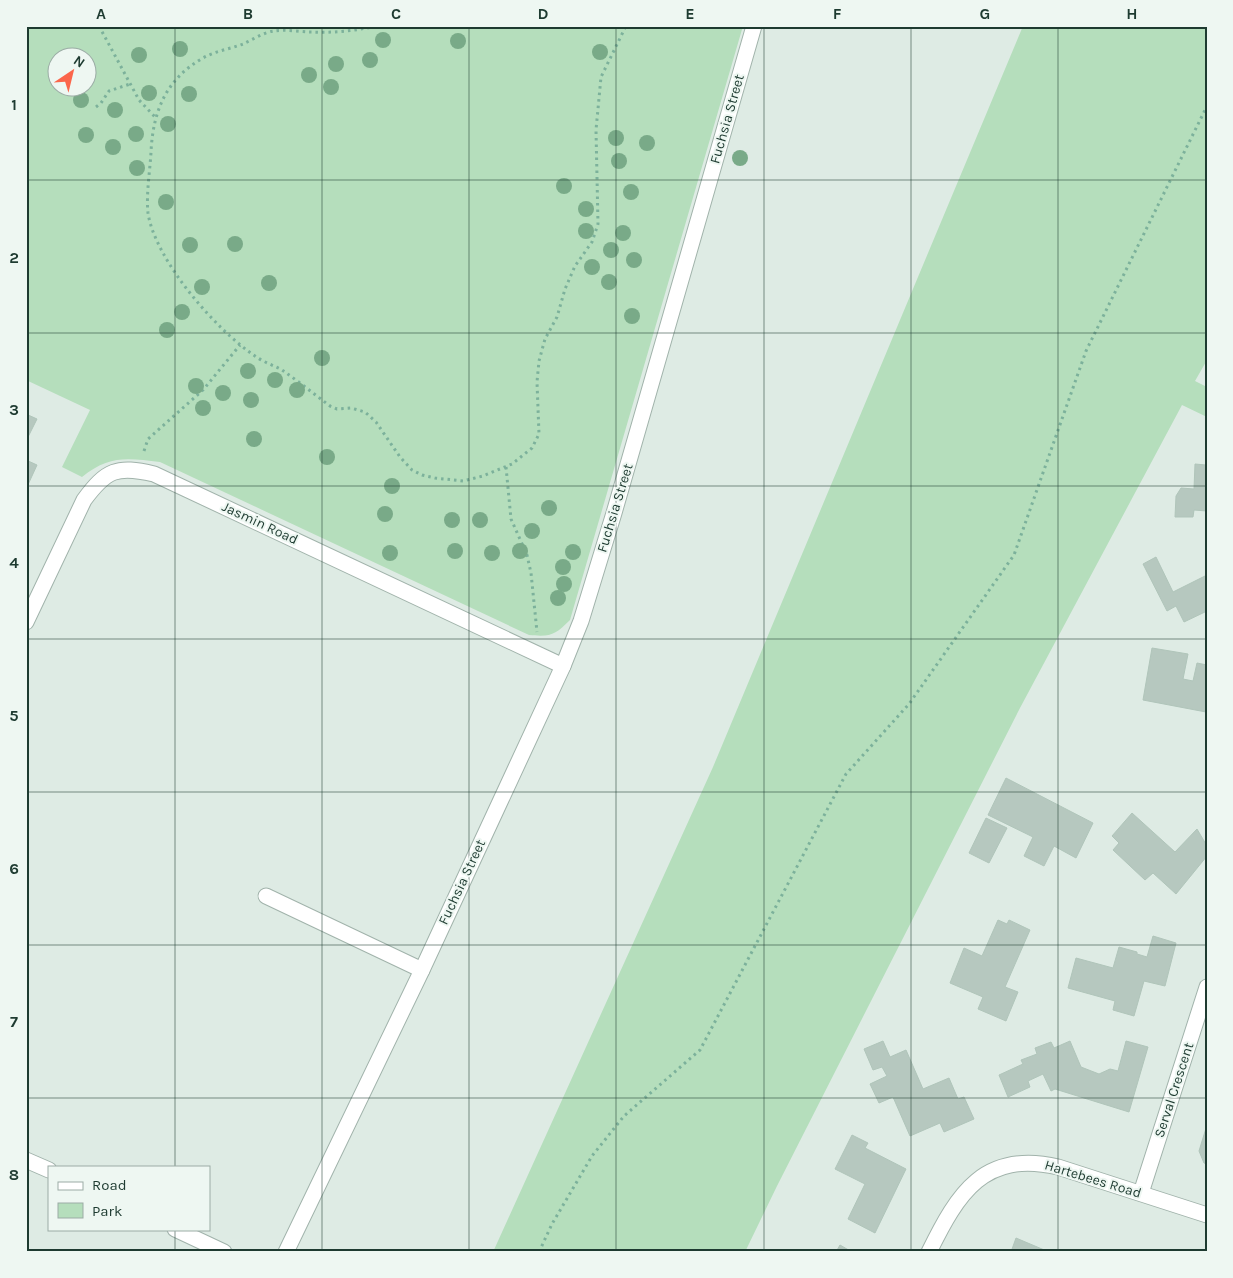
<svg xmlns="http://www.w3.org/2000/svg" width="1233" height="1278" viewBox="0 0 1233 1278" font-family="Karla,sans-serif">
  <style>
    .green { fill: #b5debc; fill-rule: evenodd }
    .building { fill: #b6c8bf; stroke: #b0c5ba }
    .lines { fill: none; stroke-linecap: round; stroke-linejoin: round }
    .street-casing { stroke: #a1b3ab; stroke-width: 17 }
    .path { stroke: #7cb19b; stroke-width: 3; stroke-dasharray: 2.5 4; stroke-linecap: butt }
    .street { stroke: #fff; stroke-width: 15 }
    .tree { fill: #79aa88 }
    .grid { fill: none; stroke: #1e3b31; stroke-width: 1; stroke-opacity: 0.55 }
    .labels { text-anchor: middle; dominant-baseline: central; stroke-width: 4; stroke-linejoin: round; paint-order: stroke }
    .street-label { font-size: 14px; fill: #1e3b31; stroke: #eef7f2 }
    .neatline { fill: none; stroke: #1e3b31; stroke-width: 2 }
    .grid-label { font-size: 16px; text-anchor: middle; font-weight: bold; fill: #1e3b31 }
  </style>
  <rect width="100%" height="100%" fill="#deebe4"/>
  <g class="green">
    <path d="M26,26H743L570,620C555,635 551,637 529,635L160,462C127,458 109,455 82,477L62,467L90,410L26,380ZM58,58H88V88H58Z"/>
    <path d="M1023,26H1207V360L1195,381L1207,387V417L1182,405L1020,708L777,1186L745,1252H493L713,767Z"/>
  </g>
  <g class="building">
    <path d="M26,414L37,419L26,441Z"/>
    <path d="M1206,448L1207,511L1194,510L1193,517H1175L1176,496L1181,488L1194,489L1195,464L1206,465Z"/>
    <path d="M26,460L37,465L26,489Z"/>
    <path d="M1156,557L1173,592L1207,575V611L1184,622L1176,606L1167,611L1143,564Z"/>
    <path d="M1152,648L1188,654L1183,679L1193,681L1197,663L1207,665L1206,712L1143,700Z"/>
    <path d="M1006,778L1093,823L1076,858L1054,846L1044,866L1024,856L1033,837L988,815Z"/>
    <path d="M1132,813L1175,852L1197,829L1207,846V856L1176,894L1153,873L1145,880L1113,850L1119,843L1112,836Z"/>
    <path d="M986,818L1007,828L989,863L969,853Z"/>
    <path d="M998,920L1007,924L1009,920L1030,930L1005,987L1018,992L1006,1021L978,1009L983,997L950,983L964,948L982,956Z"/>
    <path d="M1153,936L1176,943L1165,986L1144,981L1134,1016L1113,1010L1115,1001L1068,988L1076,958L1113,968L1119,947L1137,952V954L1147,957Z"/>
    <path d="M883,1041L890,1057L906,1050L923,1089L949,1078L958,1099L964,1097L974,1119L944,1132L940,1123L910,1136L893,1097L879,1103L870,1084L887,1076L882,1067L873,1070L864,1049Z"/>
    <path d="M1070,1041L1081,1067L1099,1074L1110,1069L1118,1071L1126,1041L1148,1047L1129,1112L1055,1089L1051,1091L1043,1074L1028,1081L1030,1087L1008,1097L999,1075L1023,1064L1021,1060L1037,1054L1035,1048L1051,1042L1054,1048Z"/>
    <path d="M1207,1125V1164L1204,1163L1199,1151Z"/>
    <path d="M852,1135L868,1143L865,1148L906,1169L875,1233L848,1219L865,1184L835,1169Z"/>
    <path d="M1016,1238L1049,1252H1011Z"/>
    <path d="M840,1245L852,1252H836Z"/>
  </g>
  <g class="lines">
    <g class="street-casing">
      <g id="street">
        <path d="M26,622L84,500C106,470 117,465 154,474L563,666"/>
        <path d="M266,896L422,970"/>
        <path d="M26,1160L49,1170"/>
        <path d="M1141,1193L1207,987"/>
        <path d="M175,1229L224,1252"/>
        <path d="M286,1252L422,970L563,666L581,621L614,513L754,26"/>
        <path d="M929,1252C958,1193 984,1150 1058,1167L1207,1215"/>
      </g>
    </g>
    <g class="path">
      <path d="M99,26L139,100L155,117"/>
      <path d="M376,26C355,31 333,33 312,32C300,32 286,29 274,31C264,32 252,40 243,44C230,49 215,51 203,58C166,79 153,111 151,152C150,171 146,194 148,213C155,260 216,330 255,356C263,362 273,365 282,370C298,381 314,394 330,406L337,409L351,408L365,412L376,422L400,457L412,470L422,475L435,478L463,481L483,476L512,464L532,448L539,434L537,382L539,361L545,339L557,317L565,289L575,266L592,242L598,224L596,130L601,77L626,26"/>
      <path d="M96,107L101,103L109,91L130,84"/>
      <path d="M144,451L148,439L203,390L240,345"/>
      <path d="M506,467L511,519L527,555L531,573L537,632"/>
      <path d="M539,1252L552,1224L592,1156L624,1116L700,1050L846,774L909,704L1014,555L1086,351L1207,106"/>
    </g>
    <use href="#street" class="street"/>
  </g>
  <g class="tree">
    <circle cx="383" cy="40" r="8"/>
    <circle cx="458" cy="41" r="8"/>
    <circle cx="180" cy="49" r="8"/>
    <circle cx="600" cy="52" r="8"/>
    <circle cx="139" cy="55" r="8"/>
    <circle cx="370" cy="60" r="8"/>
    <circle cx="336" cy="64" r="8"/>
    <circle cx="309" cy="75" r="8"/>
    <circle cx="331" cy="87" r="8"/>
    <circle cx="149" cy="93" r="8"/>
    <circle cx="189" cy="94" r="8"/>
    <circle cx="81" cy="100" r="8"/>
    <circle cx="115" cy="110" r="8"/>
    <circle cx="168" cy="124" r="8"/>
    <circle cx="136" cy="134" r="8"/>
    <circle cx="86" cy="135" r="8"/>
    <circle cx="616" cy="138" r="8"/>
    <circle cx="647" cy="143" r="8"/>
    <circle cx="113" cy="147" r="8"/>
    <circle cx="740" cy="158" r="8"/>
    <circle cx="619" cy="161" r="8"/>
    <circle cx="137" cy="168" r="8"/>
    <circle cx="564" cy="186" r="8"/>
    <circle cx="631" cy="192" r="8"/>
    <circle cx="166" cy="202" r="8"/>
    <circle cx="586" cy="209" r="8"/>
    <circle cx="586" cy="231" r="8"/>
    <circle cx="623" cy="233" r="8"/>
    <circle cx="235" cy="244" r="8"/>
    <circle cx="190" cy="245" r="8"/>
    <circle cx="611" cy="250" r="8"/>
    <circle cx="634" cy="260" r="8"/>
    <circle cx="592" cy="267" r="8"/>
    <circle cx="609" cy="282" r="8"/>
    <circle cx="269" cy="283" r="8"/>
    <circle cx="202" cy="287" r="8"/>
    <circle cx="182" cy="312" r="8"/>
    <circle cx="632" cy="316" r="8"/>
    <circle cx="167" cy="330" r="8"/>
    <circle cx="322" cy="358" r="8"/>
    <circle cx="248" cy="371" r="8"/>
    <circle cx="275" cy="380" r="8"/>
    <circle cx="196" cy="386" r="8"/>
    <circle cx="297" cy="390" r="8"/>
    <circle cx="223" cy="393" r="8"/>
    <circle cx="251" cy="400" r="8"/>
    <circle cx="203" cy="408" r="8"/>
    <circle cx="254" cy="439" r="8"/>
    <circle cx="327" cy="457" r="8"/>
    <circle cx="392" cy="486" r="8"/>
    <circle cx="549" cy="508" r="8"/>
    <circle cx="385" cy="514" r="8"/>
    <circle cx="452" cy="520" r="8"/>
    <circle cx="480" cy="520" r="8"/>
    <circle cx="532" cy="531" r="8"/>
    <circle cx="455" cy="551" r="8"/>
    <circle cx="520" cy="551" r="8"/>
    <circle cx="573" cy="552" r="8"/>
    <circle cx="390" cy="553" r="8"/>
    <circle cx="492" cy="553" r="8"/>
    <circle cx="563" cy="567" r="8"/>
    <circle cx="564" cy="584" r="8"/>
    <circle cx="558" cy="598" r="8"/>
  </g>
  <path class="grid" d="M175,26V1167M322,26V1252M469,26V1252M616,26V1252M764,26V1252M911,26V1252M1058,26V1252M26,180H1207M26,333H1207M26,486H1207M26,639H1207M26,792H1207M26,945H1207M26,1098H1207M175,1229V1252"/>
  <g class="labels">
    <g class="street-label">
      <text transform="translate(727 119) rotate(-74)">Fuchsia Street</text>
      <text transform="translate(615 508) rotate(-73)">Fuchsia Street</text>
      <text transform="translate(260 523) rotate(25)">Jasmin Road</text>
      <text transform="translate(462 882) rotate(-65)">Fuchsia Street</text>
      <text transform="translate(1174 1090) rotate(-72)">Serval Crescent</text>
      <text transform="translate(1093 1179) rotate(17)">Hartebees Road</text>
    </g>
  </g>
  <rect width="1233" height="1278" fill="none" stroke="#eef7f2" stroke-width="55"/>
  <rect x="48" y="1166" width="162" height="65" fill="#eef7f2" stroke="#9baca5"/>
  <rect x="58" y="1182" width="25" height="8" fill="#ffffff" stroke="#9baca5"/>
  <text x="92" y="1190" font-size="15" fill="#1e3b31">Road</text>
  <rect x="58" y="1203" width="25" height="15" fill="#b5debc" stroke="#9baca5"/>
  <text x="92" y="1216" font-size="15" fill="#1e3b31">Park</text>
  <g transform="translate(72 72) rotate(35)"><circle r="24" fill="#eef7f2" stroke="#9baca5"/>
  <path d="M0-4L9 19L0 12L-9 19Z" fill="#fb664b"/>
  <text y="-8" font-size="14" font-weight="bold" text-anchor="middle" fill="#1e3b31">N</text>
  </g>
  <rect x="28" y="28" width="1178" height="1222" class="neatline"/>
  <g class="grid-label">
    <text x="101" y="19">A</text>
    <text x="248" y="19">B</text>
    <text x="396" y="19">C</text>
    <text x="543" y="19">D</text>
    <text x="690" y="19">E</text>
    <text x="837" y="19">F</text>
    <text x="985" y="19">G</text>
    <text x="1132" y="19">H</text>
    <text x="14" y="110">1</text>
    <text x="14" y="263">2</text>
    <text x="14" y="415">3</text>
    <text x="14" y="568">4</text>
    <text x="14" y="721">5</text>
    <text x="14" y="874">6</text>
    <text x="14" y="1027">7</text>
    <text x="14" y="1180">8</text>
  </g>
</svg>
